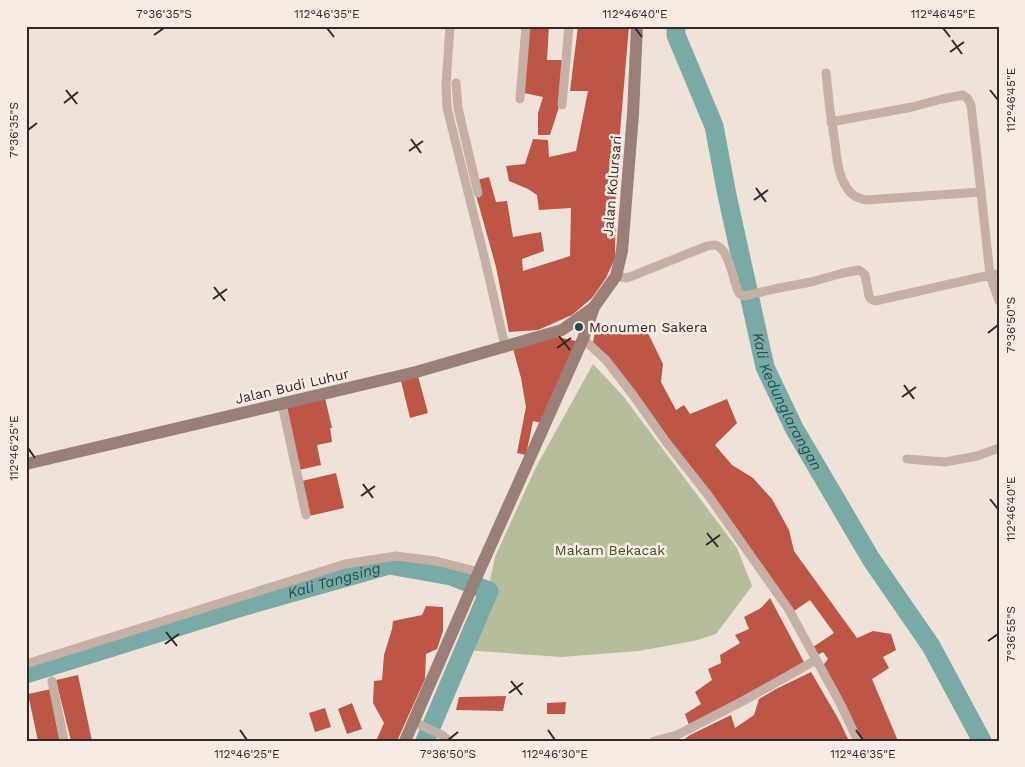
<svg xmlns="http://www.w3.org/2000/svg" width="1025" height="767" viewBox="0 0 1025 767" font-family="'Work Sans',sans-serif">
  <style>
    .green { fill: #b5bd9a }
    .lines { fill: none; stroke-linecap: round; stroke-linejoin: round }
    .river { stroke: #79aaa6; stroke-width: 19 }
    .building { fill: #be5647 }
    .street { stroke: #c6b0a5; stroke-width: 9 }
    .secondary { stroke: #997f77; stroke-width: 12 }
    .ticks { fill: none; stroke: #322826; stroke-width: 2 }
    .poi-dot { fill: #1e514e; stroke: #f7ece4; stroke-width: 2 }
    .labels { text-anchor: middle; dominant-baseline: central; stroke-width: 5; stroke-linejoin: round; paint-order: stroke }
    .street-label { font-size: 14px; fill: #322826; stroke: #f7ece4 }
    .poi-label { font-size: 14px; fill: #322826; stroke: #f7ece4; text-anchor: start }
    .park-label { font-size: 14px; fill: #464f2b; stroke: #f7ece4 }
    .water-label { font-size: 15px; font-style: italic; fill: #1e514e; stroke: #f7ece4 }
    .neatline { fill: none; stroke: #322826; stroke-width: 2 }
    .ticks-label { font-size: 12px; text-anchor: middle; fill: #322826 }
  </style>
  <rect width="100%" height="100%" fill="#efe2d8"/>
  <path class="green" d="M593,364L623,396L737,548L752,586L716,634L694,641L638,651L561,657L463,650L487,594L495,557L536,467Z"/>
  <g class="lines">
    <g class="river">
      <path id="s1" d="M676,26V35L714,126L727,195L765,367L794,428L871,559L931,646L982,741"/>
      <path id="s2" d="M26,674L245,606L389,565L451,576L489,591L425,741"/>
    </g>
  </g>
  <g class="building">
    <path d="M529,26H549L547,60H564L561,101L550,135H538V113L543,97L524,93Z"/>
    <path d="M578,26H629L616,180L615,258L606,278L592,298L572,315L538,330L509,332L496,267L472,181L489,177L496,202L507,201L513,237L541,232L544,251L522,259L523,271L570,256L571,208L539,210L537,195L528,189L509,181L506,166L525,164L533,139L548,140L549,157L576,151L588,91H570Z"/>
    <path d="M608,323L645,324L648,333L663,364L661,382L676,410L684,405L690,414L727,399L737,423L715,445L732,465L753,478L772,499L789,530L794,551L857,638L873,631L891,634L896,650L883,657L889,668L872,679L898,741H858L821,668L828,659L823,652L814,657L810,649L834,633L810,600L794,611L633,395L591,349L593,342L596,327Z"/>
    <path d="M552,336L576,341L542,423L533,421L526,455L517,453L526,407L521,378L512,345Z"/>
    <path d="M418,376L428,413L410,418L401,381Z"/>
    <path d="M325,398L332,428H330L332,442L317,445L321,465L299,470L286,408Z"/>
    <path d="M336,473L344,508L309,516L302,481Z"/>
    <path d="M770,598L804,662L794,669L689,725L685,714L701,704L695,692L712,680L708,669L721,663L720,655L740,643L735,635L749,629L744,617L761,608Z"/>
    <path d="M426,606L443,607V631L437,649L426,654L425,679L397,741H376L384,723L373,703L374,681L382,680L384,655L392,629L393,621L422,615Z"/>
    <path d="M811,672L839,720L849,741H682L690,735L731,715L735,728L754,715L759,699L776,689Z"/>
    <path d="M78,675L92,741H71L56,680Z"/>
    <path d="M51,689L61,741H38L28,694Z"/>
    <path d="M506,696L503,711L456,710L459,697Z"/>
    <path d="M566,702L565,714H547V703Z"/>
    <path d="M352,703L362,729L347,734L338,709Z"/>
    <path d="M325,708L331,727L315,732L309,713Z"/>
  </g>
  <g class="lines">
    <g class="street">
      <path d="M450,26L446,85L447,108L485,260L505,346"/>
      <path d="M826,73C828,97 831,120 835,143C837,159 838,175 847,188C852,196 858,198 866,200L981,192L990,275L999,274"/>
      <path d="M456,83L458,108L478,193"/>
      <path d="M520,99L526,26"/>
      <path d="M562,105L569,26"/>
      <path d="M831,122L912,107L942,99L963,95L968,99L971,105L981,192"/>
      <path d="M616,276L627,278L707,246C710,246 713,245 715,245C729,248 733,280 738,291L740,294L745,296L774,289L811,282L843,273L859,270L863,273L865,275L869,296L871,299L875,301L990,275L999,301"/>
      <path d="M583,339L606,360L633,395L667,443L708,495L789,610L840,703L858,741"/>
      <path d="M282,404L306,515"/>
      <path d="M907,459L945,462L977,456L999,448"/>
      <path d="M26,664L345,564L396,556L436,561L479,572"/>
      <path d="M52,681L64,741"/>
      <path d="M414,722L442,735L449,741"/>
      <path d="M654,741L677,735L743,701L816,660"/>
    </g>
    <g class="secondary">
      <path d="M26,464L416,372L562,330L594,307"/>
      <path d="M405,741L472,587L583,339L594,307L616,276L622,251L633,114L637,26"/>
    </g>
  </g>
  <path class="ticks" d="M327,28L334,37M635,28L642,37M943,28L950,37M154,35L164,28M952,40L962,54M950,52L964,42M66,90L77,104M990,90L998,100M64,103L78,92M28,130L37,123M411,139L421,153M409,151L423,141M756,188L766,202M754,200L768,190M214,287L225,301M213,299L227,289M988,333L998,325M559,336L570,350M557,348L571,338M904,385L914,399M902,397L916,387M28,448L35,458M363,484L373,498M361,496L375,486M990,499L998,509M707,533L718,547M706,545L720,535M166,632L177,646M988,641L998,634M165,644L179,634M511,681L522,695M509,693L523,683M240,730L247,740M548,730L555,740M856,730L863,740M448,740L458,732"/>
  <circle class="poi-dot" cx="579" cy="327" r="5"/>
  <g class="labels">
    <g class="street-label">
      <text transform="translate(612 186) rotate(-85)">Jalan Kolursari</text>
      <text transform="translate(292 386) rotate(-13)">Jalan Budi Luhur</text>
    </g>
    <g class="poi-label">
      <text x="589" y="327">Monumen Sakera</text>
    </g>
    <g class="park-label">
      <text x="610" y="550">Makam Bekacak</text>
    </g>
    <g class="water-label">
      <text stroke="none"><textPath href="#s1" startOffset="394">Kali Kedunglarangan</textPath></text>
      <text stroke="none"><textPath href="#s2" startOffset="322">Kali Tangsing</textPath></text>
    </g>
  </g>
  <rect width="1025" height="767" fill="none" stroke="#f7ece4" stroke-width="55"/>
  <rect x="28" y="28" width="970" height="712" class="neatline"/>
  <g class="ticks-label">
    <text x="164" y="18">7°36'35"S</text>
    <text x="327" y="18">112°46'35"E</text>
    <text x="635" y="18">112°46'40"E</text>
    <text x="943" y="18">112°46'45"E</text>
    <text transform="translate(1011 100) rotate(-90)" y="4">112°46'45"E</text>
    <text transform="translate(14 130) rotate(-90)" y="4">7°36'35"S</text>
    <text transform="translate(1011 325) rotate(-90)" y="4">7°36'50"S</text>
    <text transform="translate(14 448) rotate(-90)" y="4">112°46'25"E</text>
    <text transform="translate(1011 509) rotate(-90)" y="4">112°46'40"E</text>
    <text transform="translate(1011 634) rotate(-90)" y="4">7°36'55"S</text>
    <text x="247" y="758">112°46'25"E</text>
    <text x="448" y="758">7°36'50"S</text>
    <text x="555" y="758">112°46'30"E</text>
    <text x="863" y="758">112°46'35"E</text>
  </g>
</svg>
